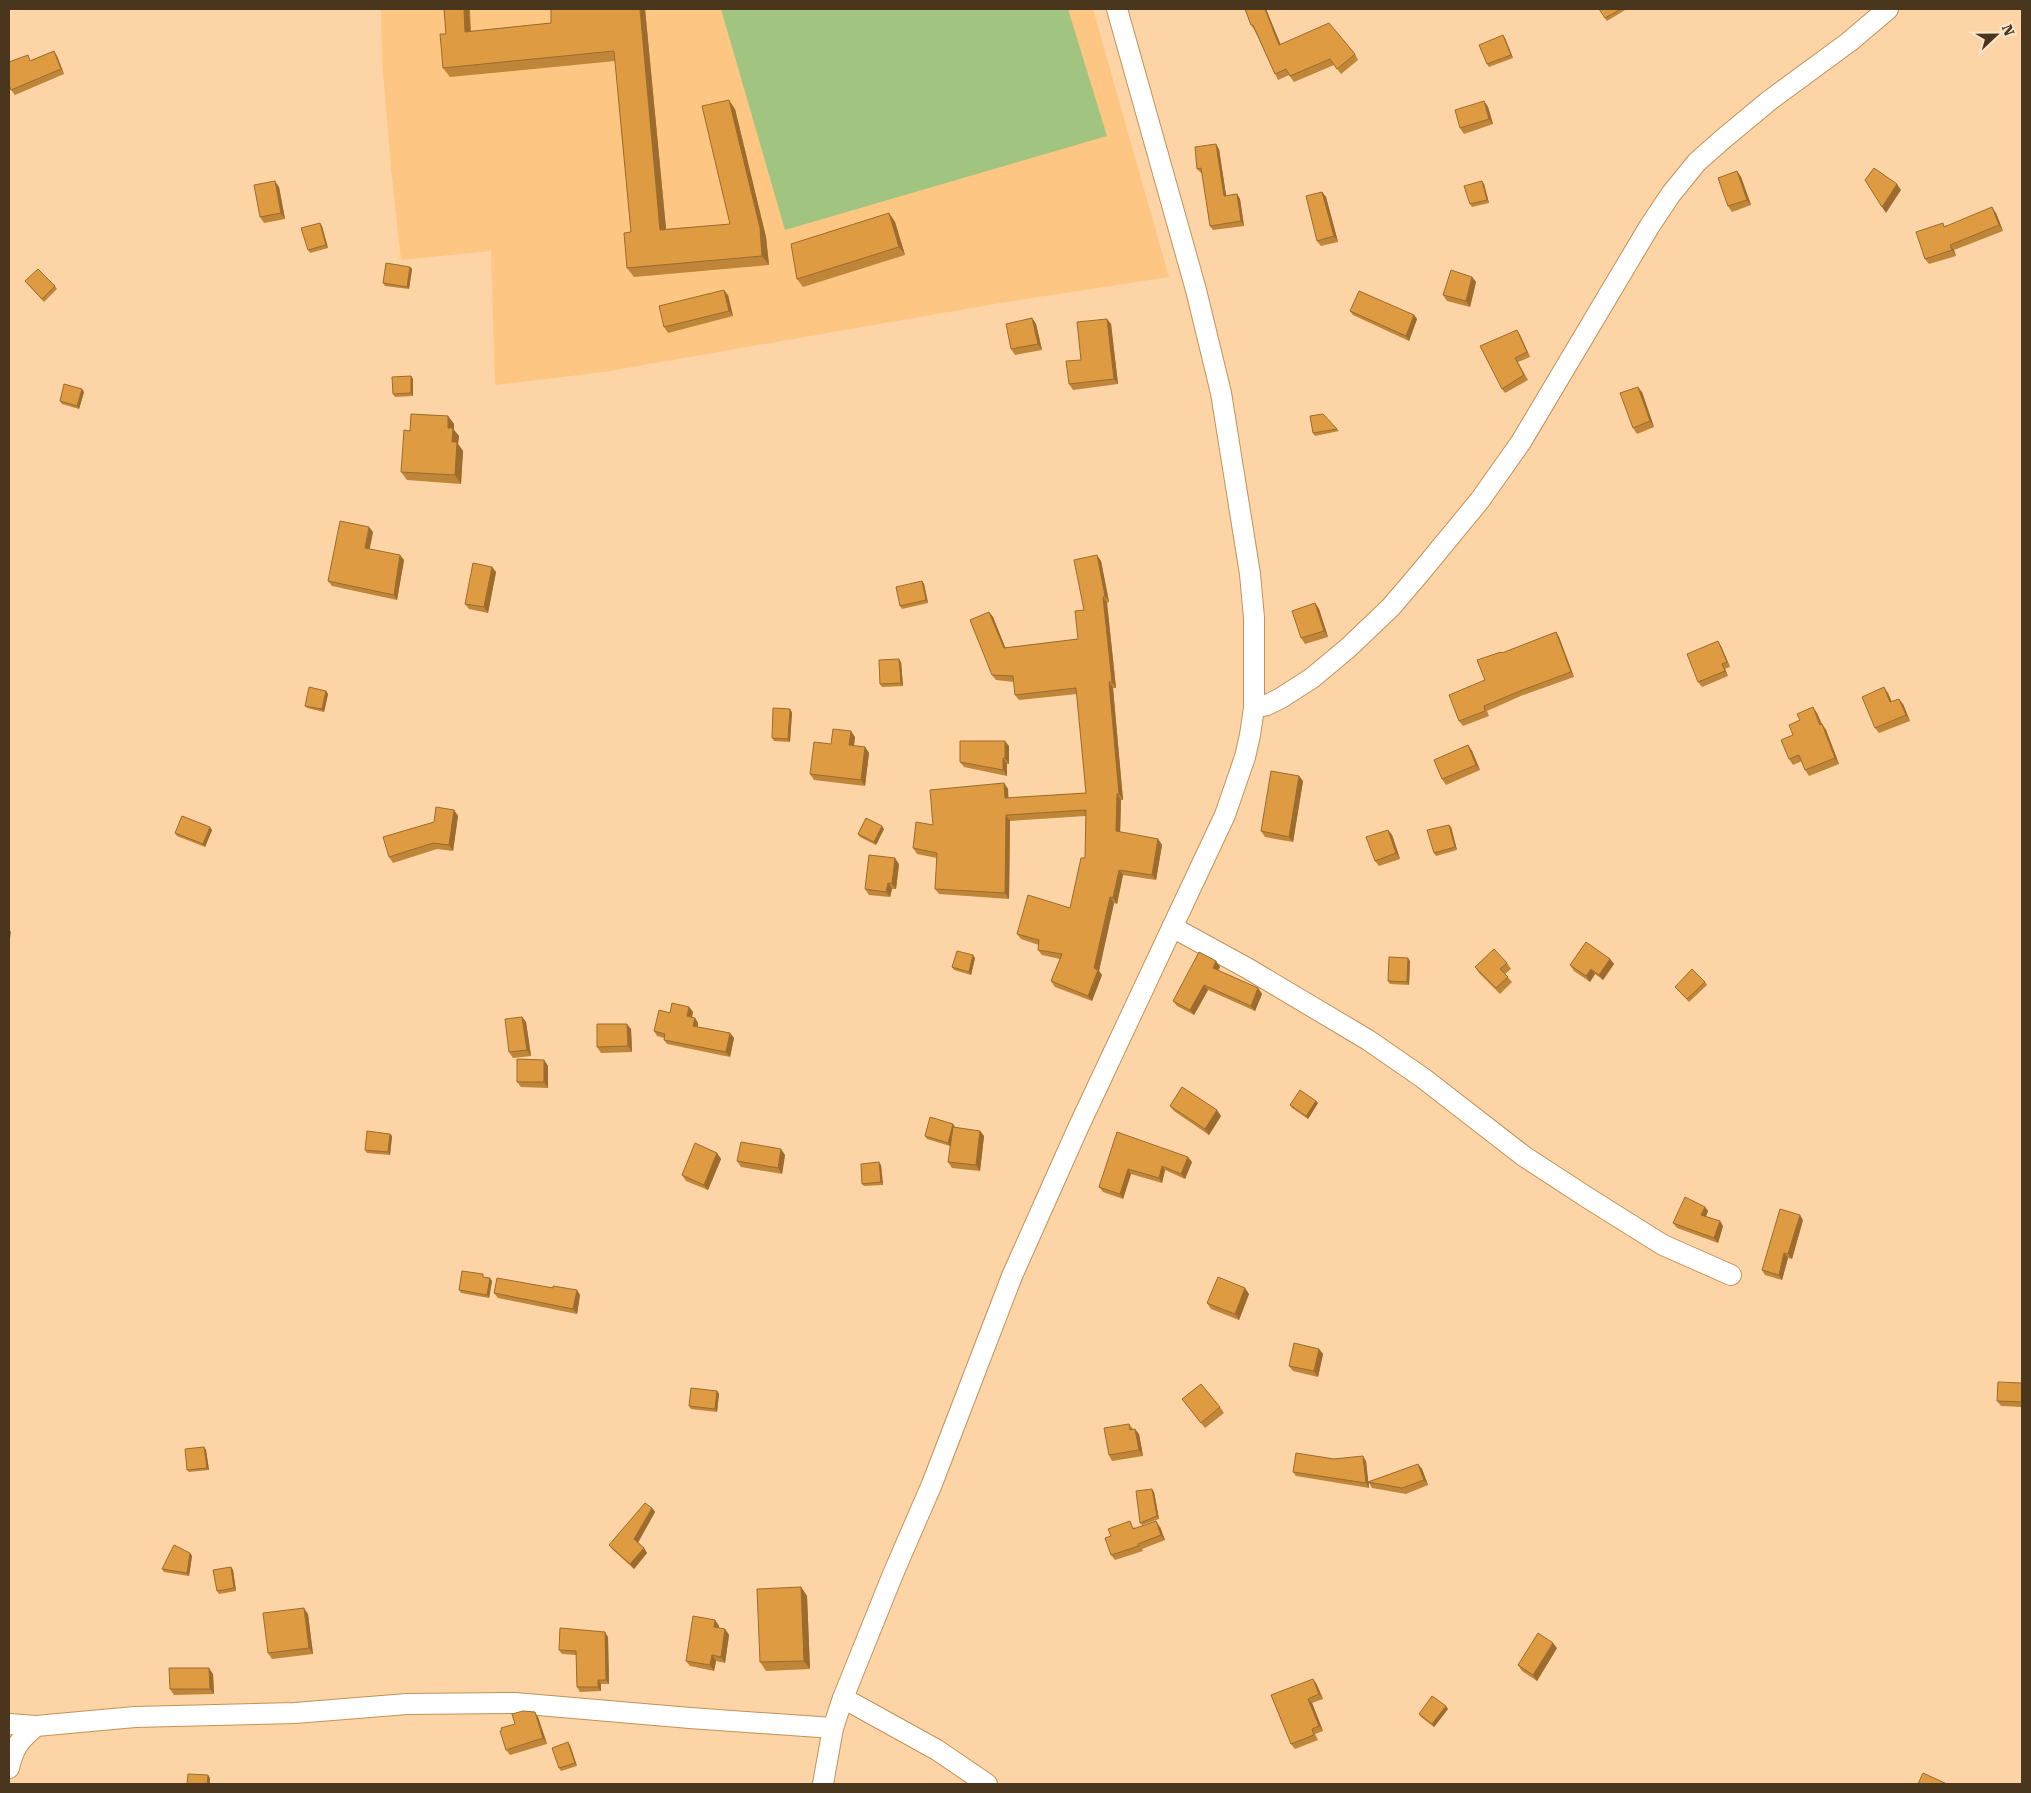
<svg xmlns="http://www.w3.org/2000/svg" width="2031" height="1793" viewBox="0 0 2031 1793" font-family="'Roboto Serif',serif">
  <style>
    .built { fill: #fec683 }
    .green { fill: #a1c481 }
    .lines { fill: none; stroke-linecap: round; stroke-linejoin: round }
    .street-casing { stroke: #c29257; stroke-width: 22 }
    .street { stroke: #fff; stroke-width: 20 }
    .wall { fill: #bf8539 }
    .shaded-wall { fill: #9b6c2e }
    .building { fill: #de9b42; stroke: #9b6c2e }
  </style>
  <rect width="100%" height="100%" fill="#fdd4a5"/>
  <path class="built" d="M381,9H1093L1169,277L1000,303L604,372L495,385L491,251L401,260L391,168L382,59Z"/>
  <path class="green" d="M721,9H1068L1107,136L785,230Z"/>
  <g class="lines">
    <g class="street-casing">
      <g id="street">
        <path d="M1254,708L1267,705L1281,698L1312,678L1348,648L1391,607L1420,573L1480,500L1521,442L1649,227L1671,194L1697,162L1723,139L1770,100L1849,42L1888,9"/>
        <path d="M1172,927L1247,968L1368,1040L1423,1078L1525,1157L1588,1198L1663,1245L1731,1275"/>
        <path d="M843,1698L937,1750L987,1784"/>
        <path d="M9,1724L36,1726L135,1717L295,1713L407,1704L515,1703L690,1718L833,1728"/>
        <path d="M9,1768C14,1746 20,1740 36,1726"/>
        <path d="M823,1784L833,1728L843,1698L893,1574L932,1484L1012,1276L1078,1128L1225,815L1245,757L1250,735L1254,708V618L1250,574L1221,393L1196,290L1117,9"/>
      </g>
    </g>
    <use href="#street" class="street"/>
  </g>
  <g class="wall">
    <path d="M444,9H470L471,31L551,23L645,9L666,229L730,224L735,109L766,237L769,265L634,277L627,268L631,232L615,61L450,77L443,68L446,34Z"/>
    <path d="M1245,9H1266L1280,44L1355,54L1358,60L1341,74L1334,65L1294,82L1289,75L1278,80L1275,74L1255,31L1251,25Z"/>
    <path d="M1599,9H1624L1625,10L1607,21Z"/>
    <path d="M1505,38L1513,58L1489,67L1487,64Z"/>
    <path d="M54,51L57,56L64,74L15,95L11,90L31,60Z"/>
    <path d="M1484,101L1488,107L1493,124L1464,134L1460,128Z"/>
    <path d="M1219,149L1226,196L1237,194L1240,199L1244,226L1213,230L1210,226L1202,173H1201L1197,169Z"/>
    <path d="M1737,171L1741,177L1751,205L1732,212L1728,206Z"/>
    <path d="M1484,184L1489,203L1472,207L1470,204Z"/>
    <path d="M279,187L285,219L264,223L260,217Z"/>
    <path d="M1322,192L1326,197L1338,242L1321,246L1317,241Z"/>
    <path d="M889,213L895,222L905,255L803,287L797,279Z"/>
    <path d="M1996,213L2003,231L1954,250L1956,256L1929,264L1925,259L1945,226Z"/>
    <path d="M322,226L328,248L310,253L308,250Z"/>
    <path d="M410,267L412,269L409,289L385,286L383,283Z"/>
    <path d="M1472,277L1476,282L1470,307L1447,301L1443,295Z"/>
    <path d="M25,281L55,286L57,289L44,302Z"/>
    <path d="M728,295L733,316L668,333L664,327Z"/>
    <path d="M1350,311L1414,315L1417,319L1409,341L1353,315Z"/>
    <path d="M1032,318L1036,324L1042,350L1015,355L1011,349Z"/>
    <path d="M1107,319L1111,324L1118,384L1073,390L1069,384L1081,360Z"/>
    <path d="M1517,330L1520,335L1530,357L1518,362L1528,380L1505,393L1502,389Z"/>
    <path d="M411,376L413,379V396L395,397L393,394Z"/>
    <path d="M84,392L79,409L62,404L60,401Z"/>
    <path d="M1642,392L1654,427L1637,434L1633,428Z"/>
    <path d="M448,416L454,424V430L459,436L458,444L463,451L461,484L407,480L401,472L410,431Z"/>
    <path d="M1337,429L1339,431L1315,436L1313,433Z"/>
    <path d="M373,532L369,549L404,560L397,600L332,586L328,581Z"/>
    <path d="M1101,561L1109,602L1107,603L1116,688H1113L1123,800H1121L1120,832L1158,839L1162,845L1156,880L1123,875L1117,904L1114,903L1099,971L1102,975L1092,1001L1055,987L1051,981L1060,959L1042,955L1038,950L1039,945L1021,939L1017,934L1070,908L1085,858L1086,816L1010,821L1009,899L939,894L935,889L937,858L917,854L913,848L933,825L1004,783L1008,789V798L1086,793L1077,694L1019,700L1015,695L1014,682L996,680L992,675L989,612L993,617L1005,648L1078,639L1084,610Z"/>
    <path d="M492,567L496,572L488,613L469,609L465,604Z"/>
    <path d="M922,581L924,584L928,603L902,609L900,606Z"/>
    <path d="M1315,603L1319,609L1328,637L1305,644L1301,638Z"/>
    <path d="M1556,632L1559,637L1574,677L1523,695L1487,711L1489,716L1463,726L1459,721L1502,653Z"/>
    <path d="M1721,646L1730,667L1725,669L1728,676L1702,687L1698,682Z"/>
    <path d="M901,662L903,686L882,687L880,684Z"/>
    <path d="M326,691L328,694L324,712L307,708L305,706Z"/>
    <path d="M1888,693L1892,702L1903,704L1910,721L1879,733L1875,728Z"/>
    <path d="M792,712L790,742L774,741L772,738Z"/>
    <path d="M1817,713L1822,724L1826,730L1839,764L1809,776L1805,770L1802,761L1793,765L1789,759L1793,735Z"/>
    <path d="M855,737L854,746L865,747L869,753L865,786L814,780L810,774L831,744Z"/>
    <path d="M1468,745L1472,751L1480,770L1446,785L1442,779Z"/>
    <path d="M1009,746V764H1007V776L964,767L960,762Z"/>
    <path d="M1299,776L1303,781L1293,842L1265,837L1261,831Z"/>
    <path d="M454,810L458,816L453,851L437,849L393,863L389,857L434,822Z"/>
    <path d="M1451,827L1457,850L1436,856L1434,853Z"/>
    <path d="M884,829L876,845L860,837L858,834Z"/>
    <path d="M212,830L205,847L177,836L175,833Z"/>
    <path d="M1388,830L1392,835L1400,859L1379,866L1375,861Z"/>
    <path d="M899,864L896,889H892L890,897L869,895L865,889Z"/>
    <path d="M975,958L971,975L954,970L952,967Z"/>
    <path d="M1610,959L1614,964L1603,980L1595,974L1590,982L1574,971L1570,965Z"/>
    <path d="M1216,961L1220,967L1218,971L1258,988L1262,994L1255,1011L1208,990L1194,1015L1177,1006L1173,1001Z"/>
    <path d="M1410,961L1409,985L1390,984L1388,981Z"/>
    <path d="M1507,963L1511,969L1505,974L1512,982L1500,994L1479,973L1475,967Z"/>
    <path d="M1705,982L1707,985L1689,1002L1675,987Z"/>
    <path d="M689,1007L693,1012L692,1017L695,1018L698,1023V1027L730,1033L734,1038L730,1057L667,1044L664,1040V1038L657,1036L654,1031L670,1013Z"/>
    <path d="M522,1017L526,1022L531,1056L513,1058L509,1052Z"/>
    <path d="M631,1029L632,1052L601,1053L597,1047Z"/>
    <path d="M544,1060L548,1066V1088L521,1087L517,1082Z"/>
    <path d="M1316,1101L1318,1103L1308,1119L1292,1108L1290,1105Z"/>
    <path d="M1170,1106L1221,1116L1209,1135L1174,1111Z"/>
    <path d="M955,1127V1128L980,1131L984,1136L980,1171L952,1168L948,1162L951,1141L950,1146L927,1139L925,1136Z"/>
    <path d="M1117,1132L1192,1162L1185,1179L1165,1170L1162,1183L1131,1174L1123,1199L1103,1192L1099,1187Z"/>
    <path d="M390,1134L392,1136L390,1155L367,1153L365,1150Z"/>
    <path d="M717,1153L721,1159L708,1190L686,1181L682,1175Z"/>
    <path d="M785,1155L782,1174L741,1167L737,1161Z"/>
    <path d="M881,1165L883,1185L864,1186L862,1184Z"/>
    <path d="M1705,1207L1708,1211L1706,1217L1720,1221L1723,1226L1718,1243L1677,1228L1673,1223Z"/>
    <path d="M1803,1220L1792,1259L1788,1258L1782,1280L1765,1275L1762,1270Z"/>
    <path d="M485,1277L492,1281L489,1298L461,1293L459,1290Z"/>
    <path d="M494,1293L580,1295L577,1314L498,1298Z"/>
    <path d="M1249,1294L1239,1320L1211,1309L1207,1303Z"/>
    <path d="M1319,1349L1323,1354L1318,1377L1293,1371L1289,1366Z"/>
    <path d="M2022,1383V1407L2001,1406L1997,1401Z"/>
    <path d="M717,1391L719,1394L717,1412L691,1409L689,1406Z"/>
    <path d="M1182,1399L1220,1407L1224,1413L1205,1428Z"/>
    <path d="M1129,1424L1133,1429L1139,1434L1143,1456L1112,1461L1109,1455Z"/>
    <path d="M204,1447L206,1450L209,1470L189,1472L187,1470Z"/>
    <path d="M1334,1459L1366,1461L1368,1482L1418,1464L1422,1469L1428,1485L1406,1494L1372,1488L1369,1483V1488L1296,1476L1293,1472Z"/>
    <path d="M1154,1492L1159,1519L1142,1525L1140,1523Z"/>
    <path d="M652,1508L655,1512L638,1543L644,1548L647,1553L634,1569L612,1549L609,1545Z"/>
    <path d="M1134,1527L1135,1528L1160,1527L1165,1540L1142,1549L1143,1551L1115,1560L1111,1555Z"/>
    <path d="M190,1553L192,1556L189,1576L164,1572L162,1569Z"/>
    <path d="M231,1567L233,1570L236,1591L219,1594L217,1591Z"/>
    <path d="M801,1587L807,1596L810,1669L766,1671L760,1662Z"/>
    <path d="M308,1614L313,1654L272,1659L268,1653Z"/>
    <path d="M715,1620L719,1626L718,1628L725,1629L729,1635L725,1663L716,1661L714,1671L690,1666L686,1661Z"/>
    <path d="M608,1637L609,1684H601V1691L580,1692L577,1687L576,1655L562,1654L559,1650Z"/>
    <path d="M1557,1648L1537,1681L1522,1671L1518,1665Z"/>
    <path d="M213,1674L214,1694L174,1695L170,1689Z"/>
    <path d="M1316,1683L1323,1699L1312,1703L1323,1731L1315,1734L1318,1740L1295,1749L1291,1744L1271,1695Z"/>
    <path d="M1448,1709L1434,1727L1421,1717L1419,1714Z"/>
    <path d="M538,1717L547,1744L510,1755L506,1750L515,1724Z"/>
    <path d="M570,1745L577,1766L561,1771L559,1768Z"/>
  </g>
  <g class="shaded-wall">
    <path d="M464,9H469L471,41L465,32Z"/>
    <path d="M640,9H645L667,239L660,230Z"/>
    <path d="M1265,9H1266L1283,50L1279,45Z"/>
    <path d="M1503,35L1505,38L1513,58L1511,55Z"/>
    <path d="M54,51L57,56L64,74L61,69Z"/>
    <path d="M729,100L735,109L766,237L769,265L762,256Z"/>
    <path d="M1484,101L1488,107L1493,124L1489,119Z"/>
    <path d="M1216,144L1219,149L1227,201L1224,196Z"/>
    <path d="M1737,171L1741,177L1751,205L1747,200Z"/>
    <path d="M275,181L279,187L285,219L281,213Z"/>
    <path d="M1482,181L1484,184L1489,203L1487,200Z"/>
    <path d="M1897,184L1901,190L1886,213L1882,207Z"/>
    <path d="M1322,192L1326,197L1338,242L1334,236Z"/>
    <path d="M1237,194L1240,199L1244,226L1241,221Z"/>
    <path d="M1992,207L1996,213L2003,231L1999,225Z"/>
    <path d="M889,213L895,222L905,255L899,247Z"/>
    <path d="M320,223L322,226L328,248L326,245Z"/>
    <path d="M1950,245L1954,250L1956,256L1952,250Z"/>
    <path d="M410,267L412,269L409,289L407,287Z"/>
    <path d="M1472,277L1476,282L1470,307L1466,301Z"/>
    <path d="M724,290L728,295L733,316L729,311Z"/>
    <path d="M1414,315L1417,319L1409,341L1406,336Z"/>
    <path d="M1032,318L1036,324L1042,350L1038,344Z"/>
    <path d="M1107,319L1111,324L1118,384L1114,379Z"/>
    <path d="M1517,330L1520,335L1530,357L1527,352Z"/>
    <path d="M411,376L413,379V396L411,393Z"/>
    <path d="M1638,387L1642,392L1654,427L1650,421Z"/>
    <path d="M82,389L84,392L79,409L77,406Z"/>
    <path d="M448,416L454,424V430L459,436L458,444L463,451L461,484L455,475L452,442L448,428Z"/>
    <path d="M369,527L373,532L369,553L365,548Z"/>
    <path d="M400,555L404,560L397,600L394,595Z"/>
    <path d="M1097,555L1101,561L1109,602L1105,596Z"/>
    <path d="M492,567L496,572L488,613L484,607Z"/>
    <path d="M922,581L924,584L928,603L926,600Z"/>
    <path d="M1103,597L1107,603L1116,688L1112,682Z"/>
    <path d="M1315,603L1319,609L1328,637L1324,631Z"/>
    <path d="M989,612L993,617L1008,654L1004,648Z"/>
    <path d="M1556,632L1559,637L1574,677L1571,672Z"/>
    <path d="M1718,641L1721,646L1730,667L1727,662Z"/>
    <path d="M899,659L901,662L903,686L901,683Z"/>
    <path d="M1722,664L1725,669L1728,676L1725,671Z"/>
    <path d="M1109,682L1113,688L1123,800L1119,794Z"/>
    <path d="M1884,687L1888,693L1894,708L1890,702Z"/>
    <path d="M326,691L328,694L324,712L322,709Z"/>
    <path d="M1899,699L1903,704L1910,721L1906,715Z"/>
    <path d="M1813,707L1817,713L1824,731L1820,725Z"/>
    <path d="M790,709L792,712L790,742L788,739Z"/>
    <path d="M1822,724L1826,730L1839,764L1835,758Z"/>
    <path d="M851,731L855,737L853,751L849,745Z"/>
    <path d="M1005,741L1009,746V764L1005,758Z"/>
    <path d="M1468,745L1472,751L1480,770L1476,765Z"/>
    <path d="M865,747L869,753L865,786L861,780Z"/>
    <path d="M1003,758L1007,764V776L1003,770Z"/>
    <path d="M1299,776L1303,781L1293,842L1289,837Z"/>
    <path d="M1004,783L1008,789L1009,804L1005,798Z"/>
    <path d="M1117,794L1121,800L1120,837L1116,831Z"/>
    <path d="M454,810L458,816L453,851L449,845Z"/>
    <path d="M1006,815L1010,821L1009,899L1005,893Z"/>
    <path d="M1449,825L1451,827L1457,850L1455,847Z"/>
    <path d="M882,826L884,829L876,845L874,842Z"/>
    <path d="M210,827L212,830L205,847L203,844Z"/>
    <path d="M1388,830L1392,835L1400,859L1396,853Z"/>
    <path d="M1158,839L1162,845L1156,880L1152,875Z"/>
    <path d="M895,858L899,864L896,889L892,884Z"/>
    <path d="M1119,870L1123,875L1117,904L1113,898Z"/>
    <path d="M888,883L892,889L890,897L886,892Z"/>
    <path d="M1110,897L1114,903L1099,971L1102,975L1092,1001L1088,996Z"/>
    <path d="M9,929L11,932L9,944Z"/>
    <path d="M973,955L975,958L971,975L969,972Z"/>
    <path d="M1408,958L1410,961L1409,985L1407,982Z"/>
    <path d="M1610,959L1614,964L1603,980L1599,975Z"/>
    <path d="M1216,961L1220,967L1216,974L1213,968Z"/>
    <path d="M1591,969L1595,974L1590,982L1586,976Z"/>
    <path d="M1204,985L1208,990L1194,1015L1190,1010Z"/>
    <path d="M1258,988L1262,994L1255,1011L1251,1006Z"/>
    <path d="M689,1007L693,1012L691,1021L687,1016Z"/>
    <path d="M522,1017L526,1022L531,1056L527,1050Z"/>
    <path d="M695,1018L698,1023L697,1031L693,1026Z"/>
    <path d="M627,1024L631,1029L632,1052L628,1046Z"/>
    <path d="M730,1033L734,1038L730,1057L726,1052Z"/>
    <path d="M544,1060L548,1066V1088L544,1082Z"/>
    <path d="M1316,1101L1318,1103L1308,1119L1306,1116Z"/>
    <path d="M1217,1110L1221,1116L1209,1135L1205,1129Z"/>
    <path d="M953,1124L955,1127L950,1146L948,1143Z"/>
    <path d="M980,1131L984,1136L980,1171L976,1165Z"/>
    <path d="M390,1134L392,1136L390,1155L388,1152Z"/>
    <path d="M781,1149L785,1155L782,1174L778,1168Z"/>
    <path d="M717,1153L721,1159L708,1190L704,1185Z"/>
    <path d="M1188,1157L1192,1162L1185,1179L1181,1174Z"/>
    <path d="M879,1162L881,1165L883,1185L881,1182Z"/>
    <path d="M1162,1166L1165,1170L1162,1183L1159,1178Z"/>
    <path d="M1128,1169L1131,1174L1123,1199L1120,1194Z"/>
    <path d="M1705,1207L1708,1211L1704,1220L1701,1215Z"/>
    <path d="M1800,1215L1803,1220L1792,1259L1788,1254Z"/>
    <path d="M1720,1221L1723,1226L1718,1243L1714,1238Z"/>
    <path d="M1784,1253L1788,1258L1782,1280L1779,1275Z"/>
    <path d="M490,1278L492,1281L489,1298L487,1295Z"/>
    <path d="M1245,1288L1249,1294L1239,1320L1235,1314Z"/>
    <path d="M577,1290L580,1295L577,1314L573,1309Z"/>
    <path d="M1319,1349L1323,1354L1318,1377L1314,1371Z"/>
    <path d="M717,1391L719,1394L717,1412L715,1409Z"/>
    <path d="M1135,1429L1139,1434L1143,1456L1139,1450Z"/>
    <path d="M204,1447L206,1450L209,1470L207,1468Z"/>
    <path d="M1363,1456L1366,1461L1369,1488L1366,1483Z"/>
    <path d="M1418,1464L1422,1469L1428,1485L1424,1480Z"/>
    <path d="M1152,1489L1154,1492L1159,1519L1157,1516Z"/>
    <path d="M652,1508L655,1512L637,1544L634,1539Z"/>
    <path d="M1156,1521L1160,1527L1165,1540L1161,1535Z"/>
    <path d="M644,1548L647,1553L634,1569L630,1564Z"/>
    <path d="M190,1553L192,1556L189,1576L187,1573Z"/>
    <path d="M231,1567L233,1570L236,1591L234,1588Z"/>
    <path d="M801,1587L807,1596L810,1669L804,1661Z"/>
    <path d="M304,1608L308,1614L313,1654L309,1648Z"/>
    <path d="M715,1620L719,1626L718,1633L714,1627Z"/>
    <path d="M725,1629L729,1635L725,1663L721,1657Z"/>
    <path d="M605,1632L608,1637L609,1684L606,1680Z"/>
    <path d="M1553,1643L1557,1648L1537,1681L1533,1675Z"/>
    <path d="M712,1655L716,1661L714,1671L710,1665Z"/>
    <path d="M209,1668L213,1674L214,1694L210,1689Z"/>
    <path d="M1313,1679L1316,1683L1323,1699L1319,1694Z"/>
    <path d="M598,1680L601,1684V1691L598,1687Z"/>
    <path d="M1308,1699L1312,1703L1323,1731L1319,1726Z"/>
    <path d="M1446,1706L1448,1709L1434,1727L1432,1724Z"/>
    <path d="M535,1712L538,1717L547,1744L543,1738Z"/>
    <path d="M568,1742L570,1745L577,1766L575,1763Z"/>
    <path d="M208,1775L210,1778V1784H207Z"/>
  </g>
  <g class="building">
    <path d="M444,9H464L465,32L551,23V9H640L660,230L730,224L702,106L729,100L760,228L762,256L627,268L624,233L631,232L614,51L443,68L440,34H446Z"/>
    <path d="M1245,9H1265L1279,45L1329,23L1355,54L1337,69L1330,59L1290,76L1286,69L1275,74L1253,25H1251Z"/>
    <path d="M1599,9H1621L1605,18Z"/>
    <path d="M1503,35L1511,55L1487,64L1479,45Z"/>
    <path d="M54,51L61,69L11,90L9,84V62L28,55L30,61Z"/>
    <path d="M1484,101L1489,119L1460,128L1455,110Z"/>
    <path d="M1216,144L1224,196L1237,194L1241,221L1210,226L1201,168L1197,169L1195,147Z"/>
    <path d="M1874,168L1897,184L1882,207L1865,180Z"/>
    <path d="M1737,171L1747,200L1728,206L1718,178Z"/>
    <path d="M275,181L281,213L260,217L254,185Z"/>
    <path d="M1482,181L1487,200L1470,204L1464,186Z"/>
    <path d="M1322,192L1334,236L1317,241L1306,196Z"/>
    <path d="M1992,207L1999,225L1950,245L1952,250L1925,259L1916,232L1943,223L1944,227Z"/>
    <path d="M889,213L899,247L797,279L791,244Z"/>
    <path d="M320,223L326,245L308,250L301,228Z"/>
    <path d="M386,263L410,267L407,287L383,283Z"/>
    <path d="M38,269L55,286L42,299L25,281Z"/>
    <path d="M1451,270L1472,277L1466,301L1443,295Z"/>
    <path d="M724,290L729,311L664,327L659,306Z"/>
    <path d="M1359,291L1414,315L1406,336L1350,311Z"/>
    <path d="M1032,318L1038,344L1011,349L1006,324Z"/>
    <path d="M1107,319L1114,379L1069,384L1066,361L1081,360L1077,322Z"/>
    <path d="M1517,330L1527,352L1515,358L1524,375L1502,389L1480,346Z"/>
    <path d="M411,376V393L393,394L392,377Z"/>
    <path d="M64,384L82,389L77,406L60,401Z"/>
    <path d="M1638,387L1650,421L1633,428L1620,393Z"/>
    <path d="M411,414L448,416V428H453L452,442H457L455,475L401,472L404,430L410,431Z"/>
    <path d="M1323,414L1337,429L1313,433L1310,416Z"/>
    <path d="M340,521L369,527L365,548L400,555L394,595L328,581Z"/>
    <path d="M1097,555L1105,596L1103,597L1112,682H1109L1119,794H1117L1116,831L1158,839L1152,875L1119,870L1113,898L1110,897L1094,968L1098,970L1088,996L1051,981L1062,954L1038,950L1039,940L1017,934L1028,895L1070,908L1081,858H1085L1086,810L1006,815L1005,893L935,889L937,853L913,848L916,822L933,825L930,790L1004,783L1005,798L1086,793L1076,688L1015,695L1013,676L992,675L970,620L989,612L1004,648L1078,639L1075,611L1084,610L1074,560Z"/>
    <path d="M473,563L492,567L484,607L465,604Z"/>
    <path d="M922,581L926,600L900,606L896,587Z"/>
    <path d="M1315,603L1324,631L1301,638L1292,611Z"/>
    <path d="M1556,632L1571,672L1520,691L1484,706L1485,711L1459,721L1449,695L1485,680L1477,660L1501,652L1502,653Z"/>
    <path d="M1718,641L1727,662L1722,664L1725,671L1698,682L1687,654Z"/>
    <path d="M899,659L901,683L880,684L879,660Z"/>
    <path d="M309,687L326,691L322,709L305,706Z"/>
    <path d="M1884,687L1890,702L1899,699L1906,715L1875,728L1862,697Z"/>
    <path d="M1813,707L1820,725L1822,724L1835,758L1805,770L1799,755L1789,759L1781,740L1793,735L1789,725L1800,720L1797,714Z"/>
    <path d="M773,708L790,709L788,739L772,738Z"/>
    <path d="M833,729L851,731L849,745L865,747L861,780L810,774L814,742L831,744Z"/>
    <path d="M960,741H1005V758H1003V770L960,762Z"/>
    <path d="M1468,745L1476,765L1442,779L1434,760Z"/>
    <path d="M1271,771L1299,776L1289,837L1261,831Z"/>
    <path d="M436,807L454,810L449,845L433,843L389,857L383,837L434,822Z"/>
    <path d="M182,816L210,827L203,844L175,833Z"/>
    <path d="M866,818L882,826L874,842L858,834Z"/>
    <path d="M1449,825L1455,847L1434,853L1427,830Z"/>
    <path d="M1388,830L1396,853L1375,861L1366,837Z"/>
    <path d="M869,855L895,858L892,884L888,883L886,892L865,889Z"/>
    <path d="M1586,942L1610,959L1599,975L1591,969L1586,976L1570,965Z"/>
    <path d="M1494,949L1507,963L1500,969L1508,977L1496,988L1475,967Z"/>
    <path d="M957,951L973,955L969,972L952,967Z"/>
    <path d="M1199,952L1216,961L1213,968L1258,988L1251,1006L1204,985L1190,1010L1173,1001Z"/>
    <path d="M1389,957L1408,958L1407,982L1388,981Z"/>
    <path d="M1692,969L1705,982L1687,999L1675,987Z"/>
    <path d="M672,1003L689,1007L687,1016L695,1018L693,1026L730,1033L726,1052L664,1040L665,1034L654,1031L659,1010L670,1013Z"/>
    <path d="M522,1017L527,1050L509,1052L505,1019Z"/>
    <path d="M597,1024H627L628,1046L597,1047Z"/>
    <path d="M517,1059L544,1060V1082H517Z"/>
    <path d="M1182,1087L1217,1110L1205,1129L1170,1106Z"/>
    <path d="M1300,1090L1316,1101L1306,1116L1290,1105Z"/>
    <path d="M930,1117L953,1124L948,1143L925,1136Z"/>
    <path d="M953,1127L980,1131L976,1165L948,1162Z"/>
    <path d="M367,1131L390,1134L388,1152L365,1150Z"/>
    <path d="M1117,1132L1188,1157L1181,1174L1162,1166L1159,1178L1128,1169L1120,1194L1099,1187Z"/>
    <path d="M741,1142L781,1149L778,1168L737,1161Z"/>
    <path d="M695,1143L717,1153L704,1185L682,1175Z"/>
    <path d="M879,1162L881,1182L862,1184L861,1164Z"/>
    <path d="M1685,1197L1705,1207L1701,1215L1720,1221L1714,1238L1673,1223Z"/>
    <path d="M1780,1209L1800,1215L1788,1254L1784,1253L1779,1275L1762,1270Z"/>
    <path d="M462,1271L483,1274V1277L490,1278L487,1295L459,1290Z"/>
    <path d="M1218,1277L1245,1288L1235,1314L1207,1303Z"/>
    <path d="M497,1278L553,1288V1286L577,1290L573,1309L494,1293Z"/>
    <path d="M1294,1343L1319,1349L1314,1371L1289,1366Z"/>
    <path d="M1998,1382L2022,1383V1402L1997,1401Z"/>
    <path d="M1201,1384L1220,1407L1201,1423L1182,1399Z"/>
    <path d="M691,1388L717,1391L715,1409L689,1406Z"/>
    <path d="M1129,1424L1130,1430L1135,1429L1139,1450L1109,1455L1104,1428Z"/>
    <path d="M204,1447L207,1468L187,1470L185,1449Z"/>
    <path d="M1296,1453L1334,1459L1363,1456L1366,1483L1293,1472Z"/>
    <path d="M1418,1464L1424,1480L1402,1488L1368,1482Z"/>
    <path d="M1152,1489L1157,1516L1140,1523L1136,1491Z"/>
    <path d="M645,1503L652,1508L634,1539L644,1548L630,1564L609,1545Z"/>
    <path d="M1130,1521L1133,1529L1156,1521L1161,1535L1138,1544L1139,1546L1111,1555L1105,1538L1111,1536L1108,1529Z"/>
    <path d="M174,1545L190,1553L187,1573L162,1569Z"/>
    <path d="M231,1567L234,1588L217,1591L213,1570Z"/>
    <path d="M801,1587L804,1661L760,1662L757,1589Z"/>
    <path d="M304,1608L309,1648L268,1653L263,1613Z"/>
    <path d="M693,1616L715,1620L714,1627L725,1629L721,1657L712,1655L710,1665L686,1661Z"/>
    <path d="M560,1628L605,1632L606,1680H598V1687H577L576,1651L559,1650Z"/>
    <path d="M1538,1633L1553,1643L1533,1675L1518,1665Z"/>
    <path d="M169,1668H209L210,1689H170Z"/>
    <path d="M1313,1679L1319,1694L1308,1699L1319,1726L1312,1729L1314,1735L1291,1744L1271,1695Z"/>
    <path d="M1432,1696L1446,1706L1432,1724L1419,1714Z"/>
    <path d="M523,1711L535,1712L543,1738L506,1750L500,1731L502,1730L501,1728L515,1724L512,1714Z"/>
    <path d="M568,1742L575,1763L559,1768L552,1748Z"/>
    <path d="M1923,1773L1947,1784H1918Z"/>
    <path d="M188,1774L208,1775L207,1784H187Z"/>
  </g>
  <rect width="2031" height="1793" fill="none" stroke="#4a361d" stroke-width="20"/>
  <g transform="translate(1996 35) rotate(68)" stroke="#fae5ce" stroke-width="4" paint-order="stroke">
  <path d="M0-4L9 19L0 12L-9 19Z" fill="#4a361d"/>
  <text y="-8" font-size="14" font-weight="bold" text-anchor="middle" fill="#4a361d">N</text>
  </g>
</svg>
